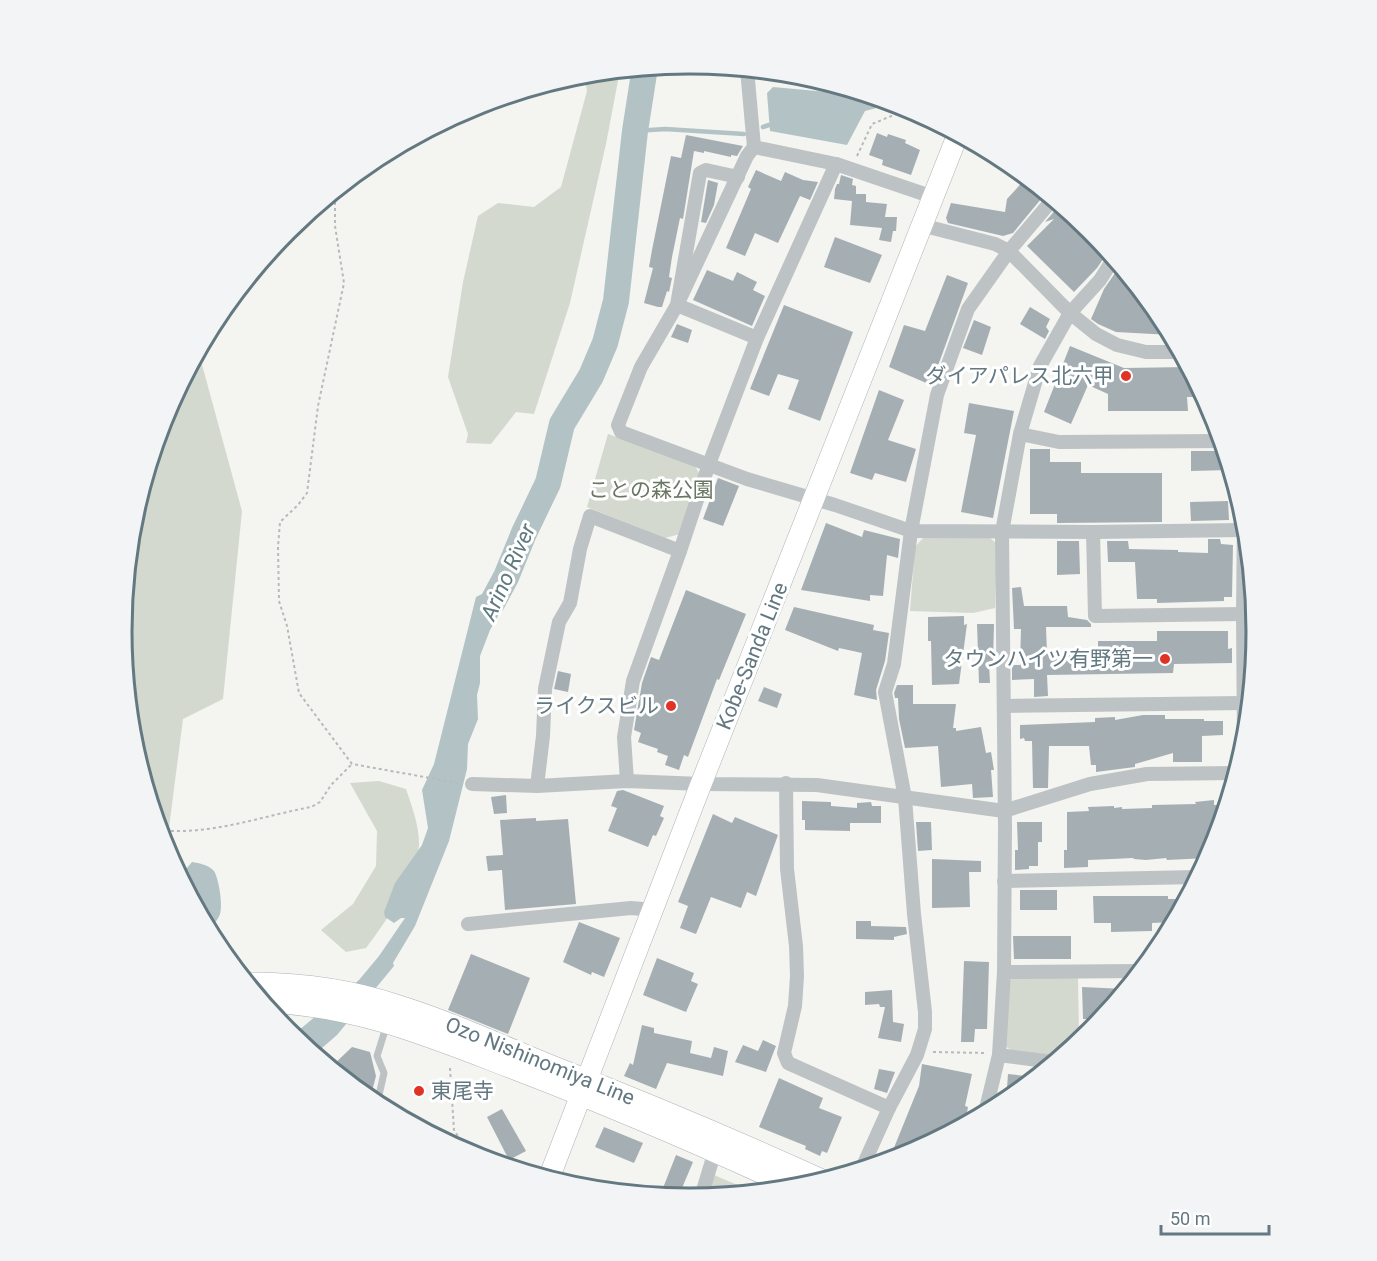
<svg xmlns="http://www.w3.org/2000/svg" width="1377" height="1261" viewBox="0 0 1377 1261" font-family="Roboto,'Noto Sans JP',sans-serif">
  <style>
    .green { fill: #d4d9cf }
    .water { fill: #b3c3c5 }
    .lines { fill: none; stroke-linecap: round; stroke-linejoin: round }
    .stream { stroke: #b3c3c5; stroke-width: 4.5 }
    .river { stroke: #b3c3c5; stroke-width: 26 }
    .building { fill: #a5afb3 }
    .primary-casing { stroke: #aeb4b7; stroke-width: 22 }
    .path { stroke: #b7babc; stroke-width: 2; stroke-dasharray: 3 3; stroke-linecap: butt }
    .lane { stroke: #bdc2c4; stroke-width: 7 }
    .street { stroke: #bdc2c4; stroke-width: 14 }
    .primary { stroke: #fff; stroke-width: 21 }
    .poi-dot { fill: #e03325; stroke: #fff; stroke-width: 2 }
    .labels { text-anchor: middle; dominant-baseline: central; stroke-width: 6; stroke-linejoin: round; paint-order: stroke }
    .poi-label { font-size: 21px; fill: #637881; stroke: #fff; text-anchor: end }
    .park-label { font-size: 21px; fill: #6a7862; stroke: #fff }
    .street-label { font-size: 21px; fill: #637881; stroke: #fff }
    .water-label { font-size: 22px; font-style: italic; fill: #5f7b7f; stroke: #fff }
    .rim { fill: none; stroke: #637881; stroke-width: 3 }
  </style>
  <rect width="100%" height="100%" fill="#f4f4f0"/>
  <g class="green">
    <path d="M620,70L606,144L570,303L534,414L516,412L491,444L466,443L468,434L448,377L463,282L478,216L498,203L534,207L561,187L587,91L584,73Z"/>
    <path d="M198,350L242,511L223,699L183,719L166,851L132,741L121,630L132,519L164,413Z"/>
    <path d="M608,434L694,464L700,475L680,534L665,538L587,507Z"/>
    <path d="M989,537L997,544L995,608L973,613L910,611L915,547L923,538Z"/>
    <path d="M379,781L406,789C412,807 419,825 419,844C419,875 385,923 366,948L346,952L321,930L353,904L376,866L377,831L350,783Z"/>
    <path d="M1078,977L1079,1041L1060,1057L1015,1053L1005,1046L1007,985L1012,978Z"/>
    <path d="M714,1175L754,1192L707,1196Z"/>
  </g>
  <g class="water">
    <path d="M773,87L871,96L896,103L865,111L847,145L770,131L767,93Z"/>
    <path d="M499,568L516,575L511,593L490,630L480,656V683L477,695L478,719L468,744L467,769L449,841L415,926L393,963L394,966L337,1035L315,1054L292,1036L359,980L379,956L405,918H401L394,923L385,917L384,912L395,883L422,845L428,828L422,790L434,764L476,597L484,593Z"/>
    <path d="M192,862C199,863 209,865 214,871C219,879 223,906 220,914C218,920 212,926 208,930L180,876Z"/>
  </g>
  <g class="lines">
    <g class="stream">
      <path d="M763,127L769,125"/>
      <path d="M635,131L665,129L744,134"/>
    </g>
    <path class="river" d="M492,603L506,577L524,533L548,483L562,424L591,376L605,343L616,301L635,131L645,67"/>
  </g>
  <g class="building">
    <path d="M877,133L887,137L888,134L906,140L905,143L920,150L911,175L882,165L883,160L869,155Z"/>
    <path d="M686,135L743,146L737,156L731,155V157L704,151V153L694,151L683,219L680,218L672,257L669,277L672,278L669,292L667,291L662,307H658L644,303L653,268L649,267L652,250L671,156L681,158Z"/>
    <path d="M756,170L781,181L785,172L803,180L818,182L810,200L800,196L778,243L755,233L745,256L726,248L751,189L748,187Z"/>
    <path d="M841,175L853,179L852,185L856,186V194H866V202L887,204L885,217H897L896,231H893L891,242L879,240L882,228L850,225L852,201L834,199L835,189L837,184H839Z"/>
    <path d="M1027,177L1046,193L1013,233L1003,236L948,223L946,218L951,203L1005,212L1007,199Z"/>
    <path d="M708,180L718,183L714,205L706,223L701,222Z"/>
    <path d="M1057,208L1065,213L1067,210L1090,229L1108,252L1097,268L1074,292L1027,246L1054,219L1045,222Z"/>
    <path d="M835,237L882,255L870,283L824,267Z"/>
    <path d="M1120,266L1146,298L1143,310H1156L1171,335L1116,332L1098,324L1091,319L1104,289Z"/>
    <path d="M707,270L733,281L737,272L757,282L753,290L765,296L752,326L693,300Z"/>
    <path d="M947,275L968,283L931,385L889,367L904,325L925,331Z"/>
    <path d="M784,305L853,332L820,421L788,409L799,380L778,374L769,396L750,389Z"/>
    <path d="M1030,307L1050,319L1046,327L1049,331L1045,339L1020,324Z"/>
    <path d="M974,320L991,327L982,355L963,348Z"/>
    <path d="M677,324L692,330L688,343L671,337Z"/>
    <path d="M1070,346L1124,368L1188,367L1204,397H1187L1188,411H1108V394L1088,385L1071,424L1044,412Z"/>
    <path d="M879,390L904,400L888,440L916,449L906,482L875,473L872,480L850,473Z"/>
    <path d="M969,403L1014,411L993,518L961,512L976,435L964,433Z"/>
    <path d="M1030,449H1050V462H1081V473H1162V522L1057,523V514H1030Z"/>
    <path d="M1191,451H1224L1230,470L1191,471Z"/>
    <path d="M718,478L739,486L723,526L703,519Z"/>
    <path d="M1228,501L1229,520L1191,521L1190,502Z"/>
    <path d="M826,523L862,537L864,530L900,539L898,558L887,555L883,596L870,595V601L801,590Z"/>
    <path d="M1208,539H1220L1221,544L1233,545L1232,597H1224V601L1157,603V599H1137L1135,562H1108L1107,541H1128L1129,549L1178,550V552L1208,553Z"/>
    <path d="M1057,541H1079L1080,574L1057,575Z"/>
    <path d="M1021,587L1024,606H1067L1068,617L1087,620L1091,624V627H1046L1047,653L1098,652V641H1157V631H1228V649L1232,648V663L1174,664L1173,673L1047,675L1048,696L1034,697V679L1012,680V665H1020L1021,629H1014L1012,588Z"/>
    <path d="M686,590L746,614L719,680L717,679L688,757L684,755L679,770L665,765L668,756L657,752L658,749L638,742L641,733L634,730L642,683L651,657L659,660Z"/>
    <path d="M794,607L874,625L873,630L889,633L885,661L876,690L877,700L854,695L862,653L839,648L838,651L785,630Z"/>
    <path d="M964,616V625L967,624L959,684L932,685L931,641H928V617Z"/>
    <path d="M977,624H994L993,662H989L990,683H979Z"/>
    <path d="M558,671L571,674L568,692L554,689Z"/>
    <path d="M897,685H913V704H956L953,728H956V731L981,727L986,753L991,752L994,770H991L993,797L973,798L972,784L941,787L938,746L905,748L899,719L898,698H895L894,693Z"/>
    <path d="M764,687L782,694L777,708L758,701Z"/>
    <path d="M1143,715H1165V719H1204V721H1223V735L1202,736V762H1173V753L1135,764V767L1096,772V765H1091L1089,746H1049L1048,788H1033L1032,741H1025L1024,738L1020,739V725L1095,722V718L1115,717V720Z"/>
    <path d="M623,790L664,806L660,816L664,818L656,836L653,835L648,847L608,831L617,808L611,806L617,791Z"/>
    <path d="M506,795L507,813L494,814L491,797Z"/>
    <path d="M1214,800V805H1221L1222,818L1213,848H1206L1207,858L1167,860L1166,858L1146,860L1134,859L1133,858L1112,859L1088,860V867L1064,868V850H1067V812L1089,811L1088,807L1114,806V808L1122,807V809L1152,808V805L1196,804L1195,802Z"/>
    <path d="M802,801L831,802V806L857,808V803L871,802L872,806H881V823H850V831L805,830V820H802Z"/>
    <path d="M713,814L732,823L735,817L778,835L756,896L747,892L741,908L711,897L696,934L680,928L688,906L678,902Z"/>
    <path d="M536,818V821L568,819L576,904L505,910L502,870L488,871L486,856L503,855L500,820Z"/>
    <path d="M916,822H931L932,850L918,851Z"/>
    <path d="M1017,822H1042V842H1038V866H1029V869L1015,870V850H1018Z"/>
    <path d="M932,859L981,861V872H969L970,907L932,908Z"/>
    <rect x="1020" y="890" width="37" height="20"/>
    <path d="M1093,896H1168V899H1185L1173,922L1152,923V931L1111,932V923H1094Z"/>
    <path d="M856,921H871V926L906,927L907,934L894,937V940L856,939Z"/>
    <path d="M579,922L620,938L604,977L592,972L591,975L563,962Z"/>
    <path d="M1013,936H1071V959H1014Z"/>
    <path d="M471,954L530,978L508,1034L448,1010Z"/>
    <path d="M657,958L694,973L691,981L698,984L686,1012L643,995Z"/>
    <path d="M964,961L989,962L987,1029H975L974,1042H961Z"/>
    <path d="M1082,987L1125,989L1100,1019H1083Z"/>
    <path d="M892,990L893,1022L904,1024L901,1042L878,1038L885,1007H880L879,1004L865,1005V992Z"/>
    <path d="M642,1025L654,1028V1033L692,1041L690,1053L711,1058L714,1047L728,1051L723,1076L667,1063L656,1089L624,1076L630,1063L633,1065Z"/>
    <path d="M763,1040L776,1046L766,1072L735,1062L743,1045L758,1051Z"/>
    <path d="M352,1047L370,1052L376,1076L370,1099L331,1067Z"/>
    <path d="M922,1064L972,1074L965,1106L968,1107L965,1123L905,1155L889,1160L919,1086Z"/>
    <path d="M879,1069L895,1072L887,1093L874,1089Z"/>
    <path d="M1008,1074L1035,1077L1006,1101Z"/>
    <path d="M779,1078L823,1098L819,1108L842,1117L827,1153L822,1151L820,1156L805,1149L806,1146L759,1127Z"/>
    <path d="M502,1109L526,1151L509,1160L487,1117Z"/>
    <path d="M604,1127L643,1143L634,1163L595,1147Z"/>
    <path d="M676,1155L693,1162L682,1188L693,1193L692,1198L669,1196L661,1193Z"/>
  </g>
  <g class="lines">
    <g class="primary-casing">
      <g id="primary">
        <path d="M247,983C298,983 348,989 396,1005C448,1021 498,1044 549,1065C641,1101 732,1139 822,1180"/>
        <path d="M263,1002C357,1005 431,1037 517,1070C611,1106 704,1146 795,1188"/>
        <path d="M549,1178L701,784L958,134"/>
      </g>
    </g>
    <g class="path">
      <path d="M760,74L823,81"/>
      <path d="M801,79L799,83L837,94"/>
      <path d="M857,156L872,124L901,112L919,114"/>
      <path d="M335,190V226L344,283L318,406L307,493L298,505L280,522L278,547L279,601L287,626L299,693L352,764L458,783"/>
      <path d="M159,830C209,836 262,816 311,807L320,802L331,785L352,764"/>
      <path d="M933,1052L985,1053"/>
      <path d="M450,1068L454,1130L469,1153"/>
    </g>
    <path class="lane" d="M377,1104L384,1073L377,1056L387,1024"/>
    <g class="street">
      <path d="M747,69L754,147L836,164L933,197"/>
      <path d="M754,147L747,156L677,305L641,367L618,425L621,432L747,479L835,505L911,531L1093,532L1244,530"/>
      <path d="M738,177L706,170L700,173L677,305L757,338"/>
      <path d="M921,225L995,244L1009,251L1070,313L1096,334L1117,345L1146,352H1180"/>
      <path d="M1020,434L1059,442L1221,441"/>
      <path d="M1244,517L1243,614L1244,744"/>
      <path d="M1093,532L1095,616L1243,614"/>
      <path d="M1004,706L1244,703"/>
      <path d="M627,781L624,737L633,681L680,551L709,464L757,338L836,164"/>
      <path d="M786,783L787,869L796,946L797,976L795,1006L784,1053L788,1063L889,1108"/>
      <path d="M472,784L537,786L627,781L701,784L817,785L1004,811L1090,784L1147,774L1235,773"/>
      <path d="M537,786L543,736L545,689L559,622L570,603L580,549L590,516L680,551"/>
      <path d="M1004,881L1197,877"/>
      <path d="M468,924L631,908L654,910"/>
      <path d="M1004,972L1140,971"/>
      <path d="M999,1055L1053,1062"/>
      <path d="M985,1113L999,1055L1004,972L1005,827L1002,532L1020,434L1040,366L1070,313L1100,280L1114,258"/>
      <path d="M862,1168L889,1108L917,1055L925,1029V1012L914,914L905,798L885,692L894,664L911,531L937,395L968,309L1009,251L1053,199"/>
      <path d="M701,1197L715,1151"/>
    </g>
    <use href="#primary" class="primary"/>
  </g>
  <g class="poi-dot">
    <circle cx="1126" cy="376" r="6"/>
    <circle cx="1165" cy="659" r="6"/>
    <circle cx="671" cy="706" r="6"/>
    <circle cx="419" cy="1091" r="6"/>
  </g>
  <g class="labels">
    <g class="poi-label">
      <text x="1114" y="376">ダイアパレス北六甲</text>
      <text x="1153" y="659">タウンハイツ有野第一</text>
      <text x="659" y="706">ライクスビル</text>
      <text x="431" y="1091" text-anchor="start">東尾寺</text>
    </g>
    <g class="park-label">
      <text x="651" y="490">ことの森公園</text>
    </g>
    <g class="street-label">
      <text transform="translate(752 656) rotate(-68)">Kobe-Sanda Line</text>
      <text transform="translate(540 1061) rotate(22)">Ozo Nishinomiya Line</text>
    </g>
    <g class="water-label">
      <text transform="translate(508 572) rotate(-66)">Arino River</text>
    </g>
  </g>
  <path d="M0 0H1377V1261H0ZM132 631a557 557 0 1 1 1114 0a557 557 0 1 1-1114 0Z" fill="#f3f4f5" fill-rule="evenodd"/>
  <path class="rim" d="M132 631a557 557 0 1 1 1114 0a557 557 0 1 1-1114 0Z"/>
  <path d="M1161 1225v9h108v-9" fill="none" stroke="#637881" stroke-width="3"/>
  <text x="1170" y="1225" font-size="18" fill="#637881" stroke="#ffffff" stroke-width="4.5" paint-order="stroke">50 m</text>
</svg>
